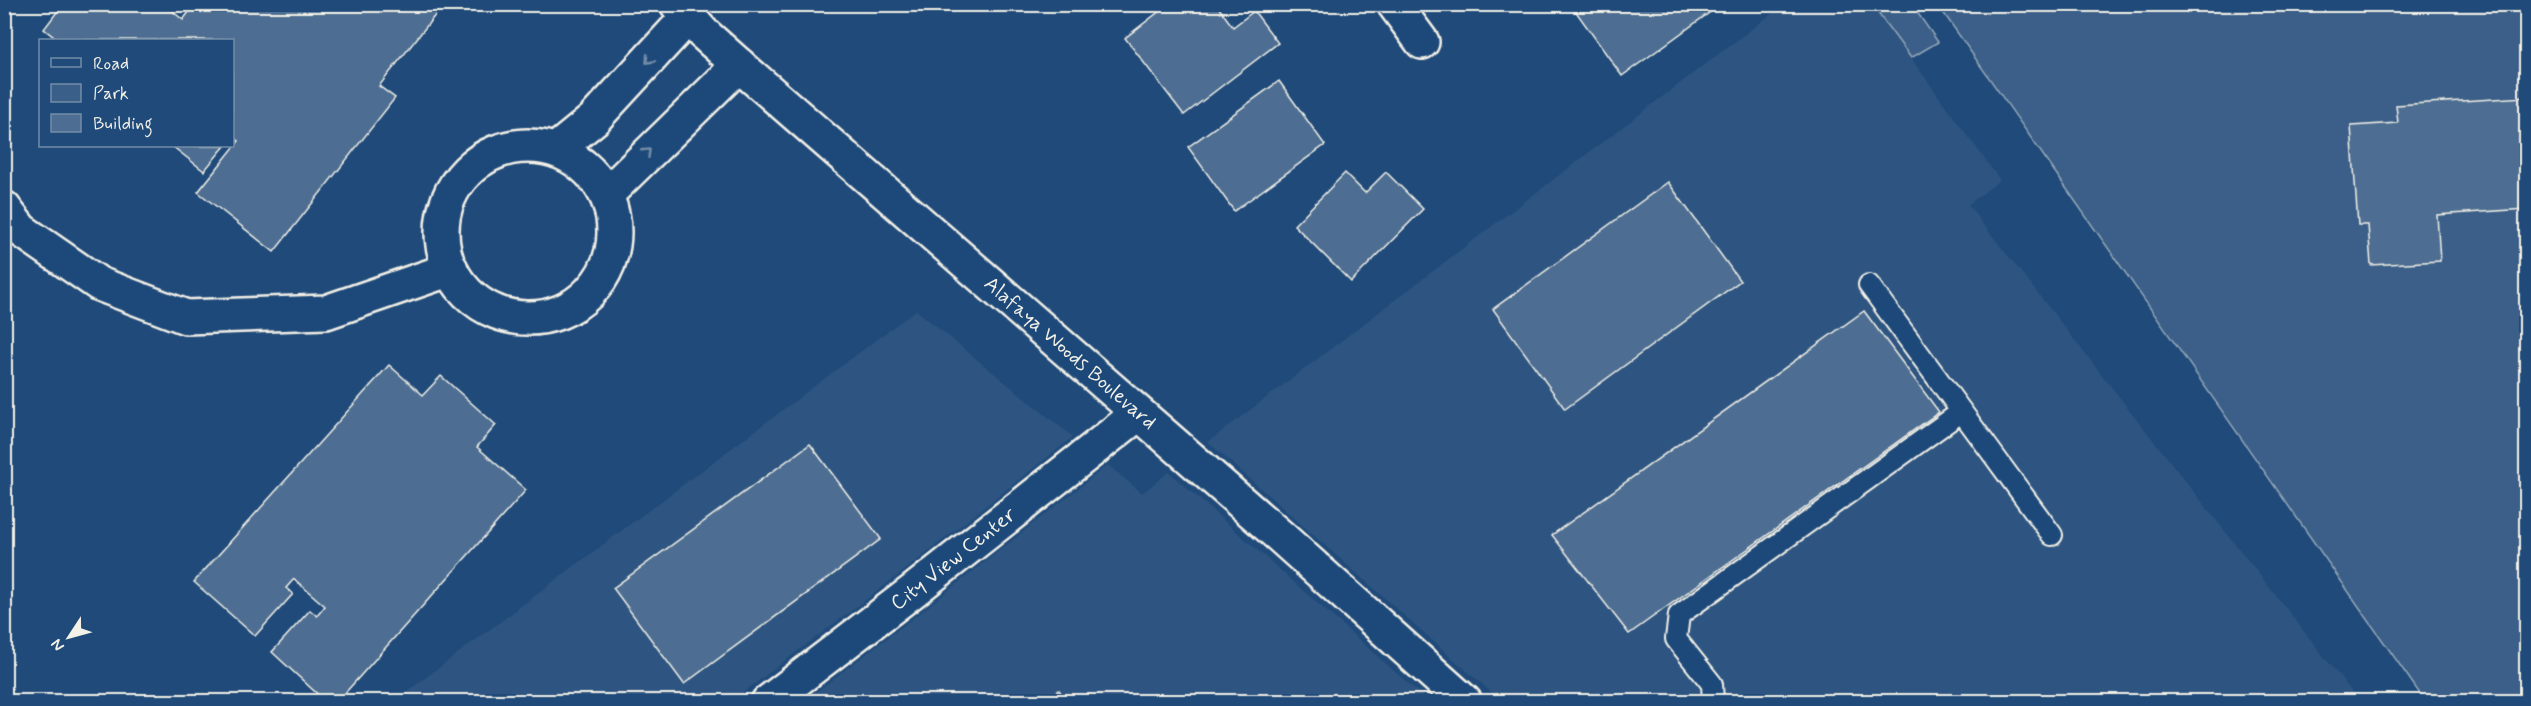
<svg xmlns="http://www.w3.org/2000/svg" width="2531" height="706" viewBox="0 0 2531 706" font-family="Mynerve,sans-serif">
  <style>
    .built { fill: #2d5581 }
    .green { fill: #3a5f88; stroke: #97a8b8; stroke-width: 1.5 }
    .building { fill: #4d6e92; stroke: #f4f1e8; stroke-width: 1.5 }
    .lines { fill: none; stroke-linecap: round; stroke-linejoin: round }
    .service-casing { stroke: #f4f1e8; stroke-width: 24 }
    .minor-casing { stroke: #f4f1e8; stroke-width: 38 }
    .tertiary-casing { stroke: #f4f1e8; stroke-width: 38 }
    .service { stroke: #1f4a7a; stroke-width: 20 }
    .minor { stroke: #1f4a7a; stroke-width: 33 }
    .tertiary { stroke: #1f4a7a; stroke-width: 33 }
    .oneway { stroke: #748da6 }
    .labels { text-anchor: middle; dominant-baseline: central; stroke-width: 4.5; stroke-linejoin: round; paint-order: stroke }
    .street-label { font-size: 21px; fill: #f4f1e8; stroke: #1f4a7a }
  </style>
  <rect width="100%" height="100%" fill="#1f4a7a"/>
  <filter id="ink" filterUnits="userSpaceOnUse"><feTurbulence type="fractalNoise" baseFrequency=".0167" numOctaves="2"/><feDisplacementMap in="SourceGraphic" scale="12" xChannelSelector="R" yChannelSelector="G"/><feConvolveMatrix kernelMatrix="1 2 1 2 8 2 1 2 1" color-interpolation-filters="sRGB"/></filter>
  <g filter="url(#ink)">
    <g class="built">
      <path d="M1783,5H1872L2000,180L1968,205L2359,701H1501L1208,442Z"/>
      <path d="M916,310L1073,437L900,574L732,701L393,702Z"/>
      <path d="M1108,465L1142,493L1169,472L1428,701L803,702L926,608Z"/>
    </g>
    <g class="green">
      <path d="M1872,5H1912L1938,42L1911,58Z"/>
      <path d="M1938,5H2526V701H2425Z"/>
    </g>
    <g class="building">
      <path d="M63,4H164L183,20L195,4H444L379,86L395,98L274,252L198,192L239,141L232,136V40H58L44,29Z"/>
      <path d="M1169,4H1216L1233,27L1254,11L1278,43L1184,115L1125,38Z"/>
      <path d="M1580,4H1709L1713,10L1622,76L1574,9Z"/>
      <path d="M1279,81L1325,145L1234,211L1188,147Z"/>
      <path d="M2526,97V209L2437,215L2440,261L2371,265L2368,225H2358L2351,126L2398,123L2396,105Z"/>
      <path d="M172,146H225L204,171Z"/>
      <path d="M1386,172L1423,209L1351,282L1294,225L1345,173L1365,193Z"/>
      <path d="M1668,182L1740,281L1565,409L1493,309Z"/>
      <path d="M1864,311L1939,412L1629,634L1552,535Z"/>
      <path d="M389,365L423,395L441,376L496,425L477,447L526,490L337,702H326L272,652L310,610L317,616L325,606L294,579L286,588L293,594L255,636L194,582Z"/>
      <path d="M810,444L881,539L684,684L613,588Z"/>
      <path d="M1059,690L1067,702H1044Z"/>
    </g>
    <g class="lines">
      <g class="service-casing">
        <g id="service">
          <path d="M1869,285L2052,535"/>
          <path d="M1713,702L1712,684L1676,639L1679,615L1961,412"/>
        </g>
      </g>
      <g class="minor-casing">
        <g id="minor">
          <path d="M1394,4L1422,42"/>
          <circle cx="528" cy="232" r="86"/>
          <path d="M556,150L594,119L688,17"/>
          <path d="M607,194L739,65"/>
          <path d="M4,208L21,230L99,284L186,317L326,312L451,269"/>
          <path id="s1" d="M768,702L913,591L1138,414"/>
        </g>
      </g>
      <g class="tertiary-casing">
        <g id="tertiary">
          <path id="s2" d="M677,4L703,33L739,65L1281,537L1465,702"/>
        </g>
      </g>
      <use href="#service" class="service"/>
      <use href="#minor" class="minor"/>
      <use href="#tertiary" class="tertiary"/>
    </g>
    <defs><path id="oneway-chevron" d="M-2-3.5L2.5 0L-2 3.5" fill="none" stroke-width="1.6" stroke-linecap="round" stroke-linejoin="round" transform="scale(1.5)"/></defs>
    <g class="oneway">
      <use href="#oneway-chevron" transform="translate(649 60) rotate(132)"/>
      <use href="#oneway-chevron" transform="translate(647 152) rotate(-44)"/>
    </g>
  </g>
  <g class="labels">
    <g class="street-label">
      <text stroke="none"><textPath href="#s2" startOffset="526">Alafaya Woods Boulevard</textPath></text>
      <text stroke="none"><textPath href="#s1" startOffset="234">City View Center</textPath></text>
    </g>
  </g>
  <rect width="2531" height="706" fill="none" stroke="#1f4a7a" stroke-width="24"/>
  <rect x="12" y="12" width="2507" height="682" fill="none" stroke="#f4f1e8" stroke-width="2" filter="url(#ink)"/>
  <rect x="39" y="39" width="195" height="108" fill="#1f4a7a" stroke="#748da6" stroke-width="1.5"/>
  <rect x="51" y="58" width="30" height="9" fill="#1f4a7a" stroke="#748da6" stroke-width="1.5"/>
  <text x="93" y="69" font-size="18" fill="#f4f1e8">Road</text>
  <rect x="51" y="84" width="30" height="18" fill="#3a5f88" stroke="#748da6" stroke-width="1.5"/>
  <text x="93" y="99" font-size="18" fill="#f4f1e8">Park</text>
  <rect x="51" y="114" width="30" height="18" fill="#4d6e92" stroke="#748da6" stroke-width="1.5"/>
  <text x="93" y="129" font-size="18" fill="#f4f1e8">Building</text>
  <g transform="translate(69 637) rotate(234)" stroke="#1f4a7a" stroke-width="4.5" paint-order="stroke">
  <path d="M0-4.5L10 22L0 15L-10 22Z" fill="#f4f1e8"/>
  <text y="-9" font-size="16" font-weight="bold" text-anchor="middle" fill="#f4f1e8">N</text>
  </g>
</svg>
